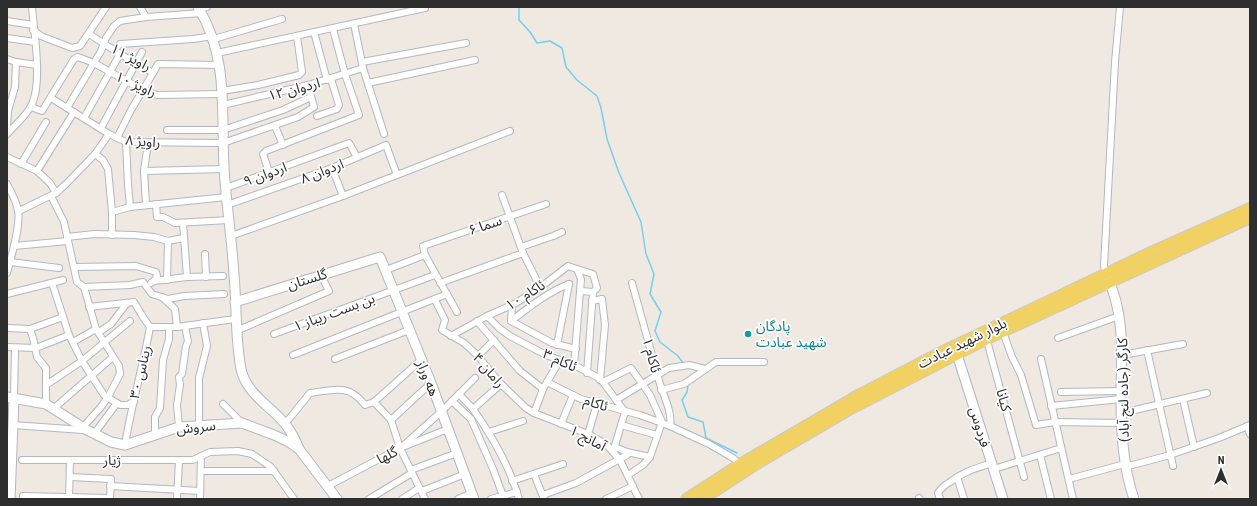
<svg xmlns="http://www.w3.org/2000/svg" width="1257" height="506" viewBox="0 0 1257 506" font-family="'Roboto Condensed','Noto Sans Arabic',sans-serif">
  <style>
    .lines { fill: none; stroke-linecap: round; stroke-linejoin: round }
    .stream { stroke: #75cff0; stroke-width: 1.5 }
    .street-casing { stroke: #b4b7c1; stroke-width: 8 }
    .secondary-casing { stroke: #b4b7c1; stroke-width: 11 }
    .primary-casing { stroke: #c9c9c9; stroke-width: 12 }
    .street { stroke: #fff; stroke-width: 6 }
    .secondary { stroke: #fff; stroke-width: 9 }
    .primary { stroke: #f2d163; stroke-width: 10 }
    .culture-dot { fill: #0f9aa8; stroke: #fff; stroke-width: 1.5 }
    .labels { text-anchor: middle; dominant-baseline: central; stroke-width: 3.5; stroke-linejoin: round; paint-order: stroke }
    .street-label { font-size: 14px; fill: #2e2e2e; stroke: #fff }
    .culture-label { font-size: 14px; fill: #0d838f; stroke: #fff; text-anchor: start }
  </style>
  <rect width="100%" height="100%" fill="#efe9e1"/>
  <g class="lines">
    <g class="stream">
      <path d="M519,7V20L530,32L537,43L550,41L562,48L566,67L577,80L597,96L601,108L607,139L619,173L641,222L646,254L654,274L650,294L661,312L655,331L660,342L678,356L683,363"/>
      <path d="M688,385L687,392L682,400L688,417L703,422L706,438L737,453"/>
    </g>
    <g class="street-casing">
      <g id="street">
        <path d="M140,7L146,17"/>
        <path d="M199,9L207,7"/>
        <path d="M7,21L33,25"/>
        <path d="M354,24L363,68L384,134"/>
        <path d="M33,30L41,36L72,48L80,46L106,7"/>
        <path d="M314,32L327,80"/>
        <path d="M89,34L120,54L153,73L158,64L220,65"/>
        <path d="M7,38L35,42"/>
        <path d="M214,39L282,19"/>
        <path d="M114,50L120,44L193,39L213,36"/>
        <path d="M217,53L425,8"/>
        <path d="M7,59L16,62L37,65"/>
        <path d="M362,62L466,43"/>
        <path d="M368,83L475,60"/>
        <path d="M222,91L258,85L299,75L302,72L297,36"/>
        <path d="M51,98L109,134L126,142L223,143L298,117L314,107L308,85"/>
        <path d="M223,105L308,85L363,68"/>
        <path d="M31,107L42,111L74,59L78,57L94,63L143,90L157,95L222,94"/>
        <path d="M67,108L101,51L106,38L114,26L120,21L146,17L202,13"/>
        <path d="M317,116L337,109L339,105L331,79"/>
        <path d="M84,118L120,54"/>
        <path d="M275,126L283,145"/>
        <path d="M7,128L8,111L15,87L16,62"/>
        <path d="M101,128L142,52"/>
        <path d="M167,130H223L283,110L311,97"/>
        <path d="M7,134C15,125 26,116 31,106C43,83 34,33 32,7"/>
        <path d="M117,138L131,110L153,73"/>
        <path d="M126,142L128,184L130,207"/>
        <path d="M95,154L103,160L108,169L112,212V235"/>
        <path d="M7,157L37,171L50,183L56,193"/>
        <path d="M21,164L46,122"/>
        <path d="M332,168L343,196"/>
        <path d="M37,171L74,112"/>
        <path d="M144,171L224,169"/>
        <path d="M269,172L263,154L266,151L359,115L345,74L333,29"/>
        <path d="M7,184C11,192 17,202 18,211C21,226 11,257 7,273"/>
        <path d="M226,188L349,143L357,157"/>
        <path d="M502,195L523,253L540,287"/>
        <path d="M51,196L64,222L77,282L84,287L96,329L119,366L120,374L108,397L101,407L83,427"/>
        <path d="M156,204L157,217H163L175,223L229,220"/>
        <path d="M146,205L144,171L148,143"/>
        <path d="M227,205L332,168L386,145L397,175"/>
        <path d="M19,211L56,193L67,183L95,154L109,134"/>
        <path d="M112,212L130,207L226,197"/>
        <path d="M183,223L187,277"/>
        <path d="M231,236L343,196L510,131"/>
        <path d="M67,237L94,234L134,235L154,237L168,241L184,238"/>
        <path d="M14,246L68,241"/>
        <path d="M521,247L553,236L562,232"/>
        <path d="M205,254L206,277"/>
        <path d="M10,262L59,268"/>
        <path d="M74,267L136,266L156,272L157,276L154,281"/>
        <path d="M577,269L593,274L597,288L593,292"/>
        <path d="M386,270L425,255"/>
        <path d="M1106,274L1104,266L1115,62L1120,7"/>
        <path d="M167,280L168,241"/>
        <path d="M52,283L69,335L82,361L104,395L120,405H128L134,401"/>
        <path d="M151,283L154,281L187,277L223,276"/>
        <path d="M440,283L523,253"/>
        <path d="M632,283L657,373C660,390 673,410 670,426"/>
        <path d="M84,287L130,285L143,282L152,294L168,299L184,296L224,294"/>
        <path d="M581,291L593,292L587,373"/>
        <path d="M7,294L63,280"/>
        <path d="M162,297L175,309L177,327"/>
        <path d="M435,300L445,320L442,330L464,343L476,354L501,384L526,408L534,413L588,434L606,444L620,460L639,499"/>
        <path d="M592,301L602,299L605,325L600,380"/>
        <path d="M512,305L511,321L552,343L576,349"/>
        <path d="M89,307L134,302L143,317L150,327C143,367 131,406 125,445"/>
        <path d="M457,312L425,255L423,246L546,204"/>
        <path d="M487,316L499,328L510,336L546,355L574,365L597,377L603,382L625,412L613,452"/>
        <path d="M477,321L520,371L543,389L547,382L581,399L640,415L670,426L709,444L733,458L740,464"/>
        <path d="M511,321C528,308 548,292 569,284"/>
        <path d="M150,327H177L235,319"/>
        <path d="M7,328L30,329L63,317"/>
        <path d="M30,329L33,338L37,357L46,368V404"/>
        <path d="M236,331L329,291L321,275"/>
        <path d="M99,332L111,324L127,303"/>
        <path d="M1003,332L1012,357L1021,375L1036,425L1055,422L1122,423"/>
        <path d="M274,334L435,275"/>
        <path d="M451,336L487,316L514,304L537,290L568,266L577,269L581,279L574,365"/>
        <path d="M986,337L1024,477"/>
        <path d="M1058,338L1119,316"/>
        <path d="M73,342L96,329"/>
        <path d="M557,345L569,284"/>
        <path d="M7,347L36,348L69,335"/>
        <path d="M1147,350L1173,466"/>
        <path d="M293,355L447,294"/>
        <path d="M1122,355L1183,344"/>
        <path d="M478,356L494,340"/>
        <path d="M335,359L409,330"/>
        <path d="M1041,359L1073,499"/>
        <path d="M547,382L560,360"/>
        <path d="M603,382L631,368L650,395L662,422L650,457L643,465L628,475"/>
        <path d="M46,385L82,361L130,321"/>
        <path d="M661,390L684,384L716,362H764"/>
        <path d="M1061,392L1118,391"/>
        <path d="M459,394L473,409L501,384"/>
        <path d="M14,398L15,348"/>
        <path d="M1183,399L1194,447"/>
        <path d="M616,400L669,368L689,365L705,369"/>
        <path d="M452,401L471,419L493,469L503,496"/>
        <path d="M374,402L421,360"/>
        <path d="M223,404L242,423"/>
        <path d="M1051,406L1121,399"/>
        <path d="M53,409L113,357"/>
        <path d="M473,409C492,436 510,467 519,499"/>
        <path d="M534,413L543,389"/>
        <path d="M1122,413L1207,393"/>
        <path d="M391,420L431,383"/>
        <path d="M285,424L310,393C334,390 348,383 365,405L374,402L391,420L400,448L425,499"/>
        <path d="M561,424L573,395"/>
        <path d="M13,425L83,430"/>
        <path d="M199,425V378L207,346L203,323"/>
        <path d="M621,425L657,435"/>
        <path d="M1247,426L1250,434"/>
        <path d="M179,427L177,405L180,385L179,377L182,374L186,346L188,341L185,326"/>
        <path d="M489,432L523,421"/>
        <path d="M94,434L117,403"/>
        <path d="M155,434V417L160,408L163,360L169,339V327"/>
        <path d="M588,434L597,404"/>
        <path d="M404,445L442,411L475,378"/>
        <path d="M615,447L627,452L650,457"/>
        <path d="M1040,455L1051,499"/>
        <path d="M22,460H193L210,452L238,451L252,454L271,467L294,499"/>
        <path d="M1125,467L1170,455L1219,438L1250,425"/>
        <path d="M994,469L1061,448"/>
        <path d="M411,470L457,453"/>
        <path d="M201,471H274"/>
        <path d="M534,474L544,499"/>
        <path d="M70,477L111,479L110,499"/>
        <path d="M957,477L964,499"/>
        <path d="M1069,479L1125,464"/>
        <path d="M512,481L563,464"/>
        <path d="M110,486L200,491"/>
        <path d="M328,486L400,448L448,429"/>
        <path d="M422,491L465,474"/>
        <path d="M543,495L576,483L627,455"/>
        <path d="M23,496L110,498"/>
        <path d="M919,498L920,499"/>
        <path d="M69,499L70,460"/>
        <path d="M177,499L179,460"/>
        <path d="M200,499L201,456"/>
        <path d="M369,499L412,473"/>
        <path d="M402,499L419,488"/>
        <path d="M458,499L472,493"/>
        <path d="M491,499L517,492"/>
        <path d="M606,499L633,486"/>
        <path d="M940,499L938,493C941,488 945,485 950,482C965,471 974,469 992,463"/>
      </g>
    </g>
    <g class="secondary-casing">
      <g id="secondary">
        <path d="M198,7C229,58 221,110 224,167C226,203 232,239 234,275C237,307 235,338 241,369C246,394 272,407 286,425C292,433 296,441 299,449"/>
        <path d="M1107,276C1126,317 1121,356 1121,399C1121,433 1123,467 1134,499"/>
        <path d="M235,302L380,257L431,383L474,499"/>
        <path d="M955,348L1003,499"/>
        <path d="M7,397L46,404L87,430L111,442L125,445L179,427L242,423L274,435L289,442L299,449L337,499"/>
        <path d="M10,499L14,398"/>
      </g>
    </g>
    <g class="primary-casing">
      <g id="primary">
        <path d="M686,499L740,464L860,394L937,354L1151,252L1250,208"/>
        <path d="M703,499L760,462L849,410L987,339L1250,218"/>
      </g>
    </g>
    <use href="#street" class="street"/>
    <use href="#secondary" class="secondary"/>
    <use href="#primary" class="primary"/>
  </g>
  <circle class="culture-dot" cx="748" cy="334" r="4"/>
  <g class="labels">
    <g class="street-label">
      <text transform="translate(131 57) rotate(28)">راویژ ۱۱</text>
      <text transform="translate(136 84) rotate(24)">راویژ ۱۰</text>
      <text transform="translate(294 89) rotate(-15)">اردوان ۱۲</text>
      <text transform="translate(143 141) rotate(5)">راویژ ۸</text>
      <text transform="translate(322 171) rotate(-21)">اردوان ۸</text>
      <text transform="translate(265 174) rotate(-20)">اردوان ۹</text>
      <text transform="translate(485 225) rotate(-19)">سما ۶</text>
      <text transform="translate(307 279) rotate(-17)">گلستان</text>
      <text transform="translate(525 295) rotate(-32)">ئاکام ۱۰</text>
      <text transform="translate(334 312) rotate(-20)">بن بست ریباز ۱</text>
      <text transform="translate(962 343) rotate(-26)">بلوار شهید عبادت</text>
      <text transform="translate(652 355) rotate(75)">ئاکام ۱</text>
      <text transform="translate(560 360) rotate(24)">ئاکام ۳</text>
      <text transform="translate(489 370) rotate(49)">رامان ۴</text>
      <text transform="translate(140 372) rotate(-77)">ریناس ۳۰</text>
      <text transform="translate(428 378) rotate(68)">هه وراز</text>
      <text transform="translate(1123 390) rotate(-91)">کارگر (جاده لنج آباد)</text>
      <text transform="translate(1004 400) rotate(75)">کیانا</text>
      <text transform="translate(596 403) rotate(18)">ئاکام</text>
      <text transform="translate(196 427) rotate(-6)">سروش</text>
      <text transform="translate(980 427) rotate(73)">فردوس</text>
      <text transform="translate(588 438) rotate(28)">آمانج ۱</text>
      <text transform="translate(387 455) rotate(-27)">گلها</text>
      <text x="112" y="460">ژیار</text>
    </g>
    <g class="culture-label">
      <text x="756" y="326">پادگان<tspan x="756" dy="16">شهید عبادت</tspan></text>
    </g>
  </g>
  <rect width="1257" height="506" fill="none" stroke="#2e2e2e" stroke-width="16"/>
  <g transform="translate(1221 470)" stroke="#ffffff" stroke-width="3" paint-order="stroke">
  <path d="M0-3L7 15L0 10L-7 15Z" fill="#2e2e2e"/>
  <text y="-6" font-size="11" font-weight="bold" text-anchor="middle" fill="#2e2e2e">N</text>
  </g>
</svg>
